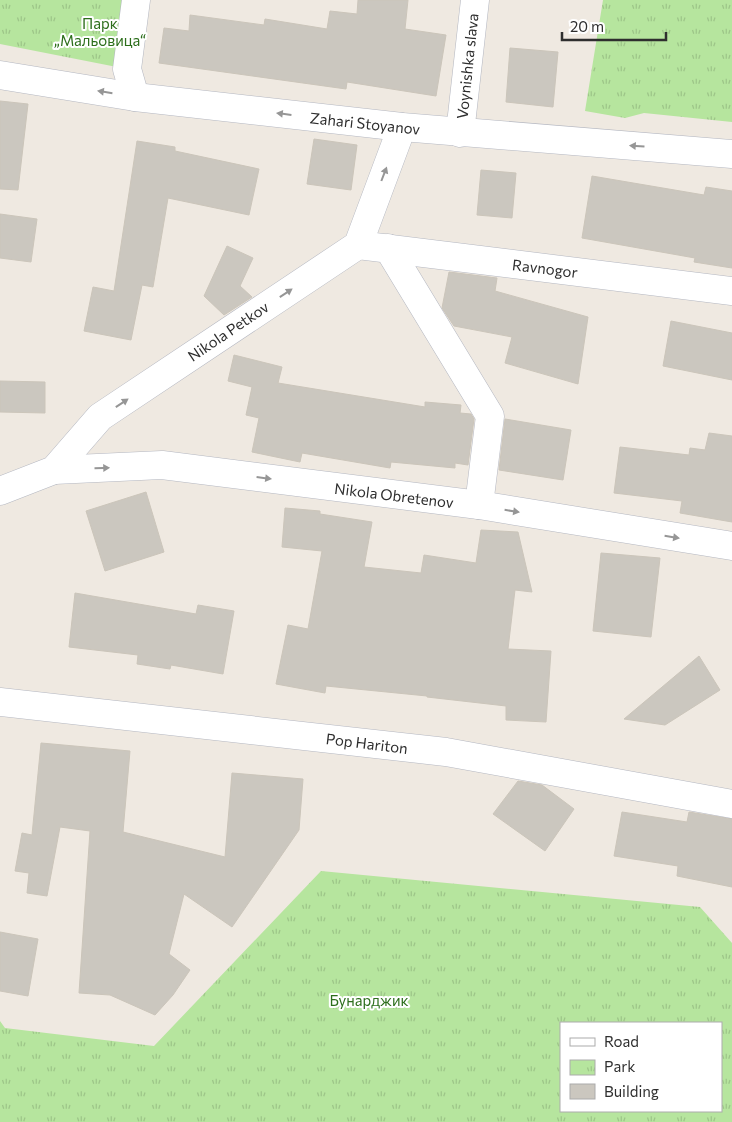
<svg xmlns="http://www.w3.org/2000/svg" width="732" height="1122" viewBox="0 0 732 1122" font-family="Commissioner,sans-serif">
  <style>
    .park { fill: url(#park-tufts); fill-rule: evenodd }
    .building { fill: #cbc7bf; stroke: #cbc5ba }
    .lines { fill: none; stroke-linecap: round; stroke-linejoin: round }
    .minor-casing { stroke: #b4b7c1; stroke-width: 29 }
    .minor { stroke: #fff; stroke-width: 28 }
    .oneway { fill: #969696 }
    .labels { text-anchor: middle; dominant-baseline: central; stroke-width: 4; stroke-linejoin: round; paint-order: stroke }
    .park-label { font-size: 15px; fill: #2c6e1b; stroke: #fff }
    .street-label { font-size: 15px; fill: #2e2e2e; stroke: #fff }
  </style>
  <defs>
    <pattern id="park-tufts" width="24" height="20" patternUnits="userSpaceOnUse" patternTransform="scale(1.25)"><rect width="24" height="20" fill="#b6e59e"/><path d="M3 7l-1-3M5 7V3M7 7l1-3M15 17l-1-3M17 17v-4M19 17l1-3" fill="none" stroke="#9dc588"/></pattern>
  </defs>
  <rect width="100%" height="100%" fill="#efe9e1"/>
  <g class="park">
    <path d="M0,0H136L127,69L0,44Z"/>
    <path d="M603,0H732V122L644,113L625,118L585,111Z"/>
    <path d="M321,871L700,907L732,943V1122H0V1021L5,1028L154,1046ZM561,1023H721V1111H561Z"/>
  </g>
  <g class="building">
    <path d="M358,0H408L405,29L446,35L436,96L347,82L346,89L159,63L164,28L189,31L190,15L264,25L265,19L327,29L330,11L357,14Z"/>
    <path d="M510,48L558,52L553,107L506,102Z"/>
    <path d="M0,101L28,104L18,190L0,189Z"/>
    <path d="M314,139L357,145L351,190L307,184Z"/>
    <path d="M137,141L175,147V151L259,169L249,215L168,198L153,287L142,285L131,340L84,331L93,287L114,291Z"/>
    <path d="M481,170L516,173L512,218L477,215Z"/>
    <path d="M592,176L704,195L706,187L732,191V268L694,262L695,258L582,238Z"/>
    <path d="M0,214L37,219L31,262L0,258Z"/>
    <path d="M227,246L253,258L240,286L252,297L224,315L204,296Z"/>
    <path d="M449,272L497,278L495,291L588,317L578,384L505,363L512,337L454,326L442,308Z"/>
    <path d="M671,321L732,333V380L663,366Z"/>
    <path d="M234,355L282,367L278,383L425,407V402L461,405L460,413L471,414L474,419L468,465L455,463V468L391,462L390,468L302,453L300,462L252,452L259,418L246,415L252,387L228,381Z"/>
    <path d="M0,381L45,382V413L0,412Z"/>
    <path d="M505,419L571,430L563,480L499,470Z"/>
    <path d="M709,433L732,436V522L680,513L682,501L614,493L620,447L689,455L690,448L705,450Z"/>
    <path d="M146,492L164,552L105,571L86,511Z"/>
    <path d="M285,508L320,511V514L372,522L364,567L421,573L424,555L476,563L481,530L518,532L532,592L515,590L508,649L551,651L546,722L506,720V706L427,697V696L326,686L325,693L276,684L288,625L308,629L322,551L282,547Z"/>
    <path d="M601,553L660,558L651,637L593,631Z"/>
    <path d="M75,593L196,614L198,605L234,611L223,674L171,665L170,669L137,664L138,655L69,647Z"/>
    <path d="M699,656L720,690L665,725L624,719Z"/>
    <path d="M41,743L130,751L123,832L225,857L232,773L303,779L299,830L232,927L184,894L169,954L190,970L173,995L155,1015L110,995L79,993L90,831L60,827L47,896L27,893L29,873L15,871L22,833L32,835Z"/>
    <path d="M518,781L542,785L574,809L545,851L493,814Z"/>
    <path d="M622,812L687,822L689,812L732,819V887L677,876L678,866L614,856Z"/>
    <path d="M0,932L38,939L28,996L0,991Z"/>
  </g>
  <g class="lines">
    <g class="minor-casing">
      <g id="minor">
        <path d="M0,75L135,97L402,127L732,154"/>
        <path d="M135,97L127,69L136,0"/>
        <path d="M460,133L475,0"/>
        <path d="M358,245L732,291"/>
        <path d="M388,248L490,416L479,505"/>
        <path d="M54,470L162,465L479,505L732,546"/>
        <path d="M0,491L54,470L100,417L358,245L402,127"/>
        <path d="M0,702L446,752L732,804"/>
      </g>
    </g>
    <use href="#minor" class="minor"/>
  </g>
  <defs><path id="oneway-solid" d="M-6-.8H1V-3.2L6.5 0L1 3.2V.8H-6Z" transform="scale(1.25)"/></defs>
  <g class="oneway">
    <use href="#oneway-solid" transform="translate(105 92) rotate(-171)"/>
    <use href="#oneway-solid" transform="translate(284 114) rotate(-173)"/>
    <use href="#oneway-solid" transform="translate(637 146) rotate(-176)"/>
    <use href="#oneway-solid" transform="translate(384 174) rotate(-69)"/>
    <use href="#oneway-solid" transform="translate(286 293) rotate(-34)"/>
    <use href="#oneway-solid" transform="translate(122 403) rotate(-34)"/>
    <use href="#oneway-solid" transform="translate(102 468) rotate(-2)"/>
    <use href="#oneway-solid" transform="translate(264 478) rotate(7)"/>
    <use href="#oneway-solid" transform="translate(512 511) rotate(9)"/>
    <use href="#oneway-solid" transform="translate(672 537) rotate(9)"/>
  </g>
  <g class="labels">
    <g class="park-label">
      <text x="100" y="23">Парк<tspan x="100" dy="17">„Мальовица“</tspan></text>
      <text x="369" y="1000">Бунарджик</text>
    </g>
    <g class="street-label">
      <text transform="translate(467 66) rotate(-84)">Voynishka slava</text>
      <text transform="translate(365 123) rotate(6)">Zahari Stoyanov</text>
      <text transform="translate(545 268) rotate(7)">Ravnogor</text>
      <text transform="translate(228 331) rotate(-34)">Nikola Petkov</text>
      <text transform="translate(394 495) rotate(7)">Nikola Obretenov</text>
      <text transform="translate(367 743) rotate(7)">Pop Hariton</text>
    </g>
  </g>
  <rect x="560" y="1022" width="162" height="90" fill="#ffffff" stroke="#ababab"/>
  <rect x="570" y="1038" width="25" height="8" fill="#ffffff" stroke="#ababab"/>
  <text x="604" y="1047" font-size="15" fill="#2e2e2e">Road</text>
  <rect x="570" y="1060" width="25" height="15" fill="url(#park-tufts)" stroke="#ababab"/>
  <text x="604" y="1072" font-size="15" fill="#2e2e2e">Park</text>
  <rect x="570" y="1084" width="25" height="15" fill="#cbc7bf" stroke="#ababab"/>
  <text x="604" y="1097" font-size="15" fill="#2e2e2e">Building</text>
  <path d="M562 32v8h104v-8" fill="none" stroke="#2e2e2e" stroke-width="2.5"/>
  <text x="570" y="32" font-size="15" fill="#2e2e2e" stroke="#ffffff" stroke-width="4" paint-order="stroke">20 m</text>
</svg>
